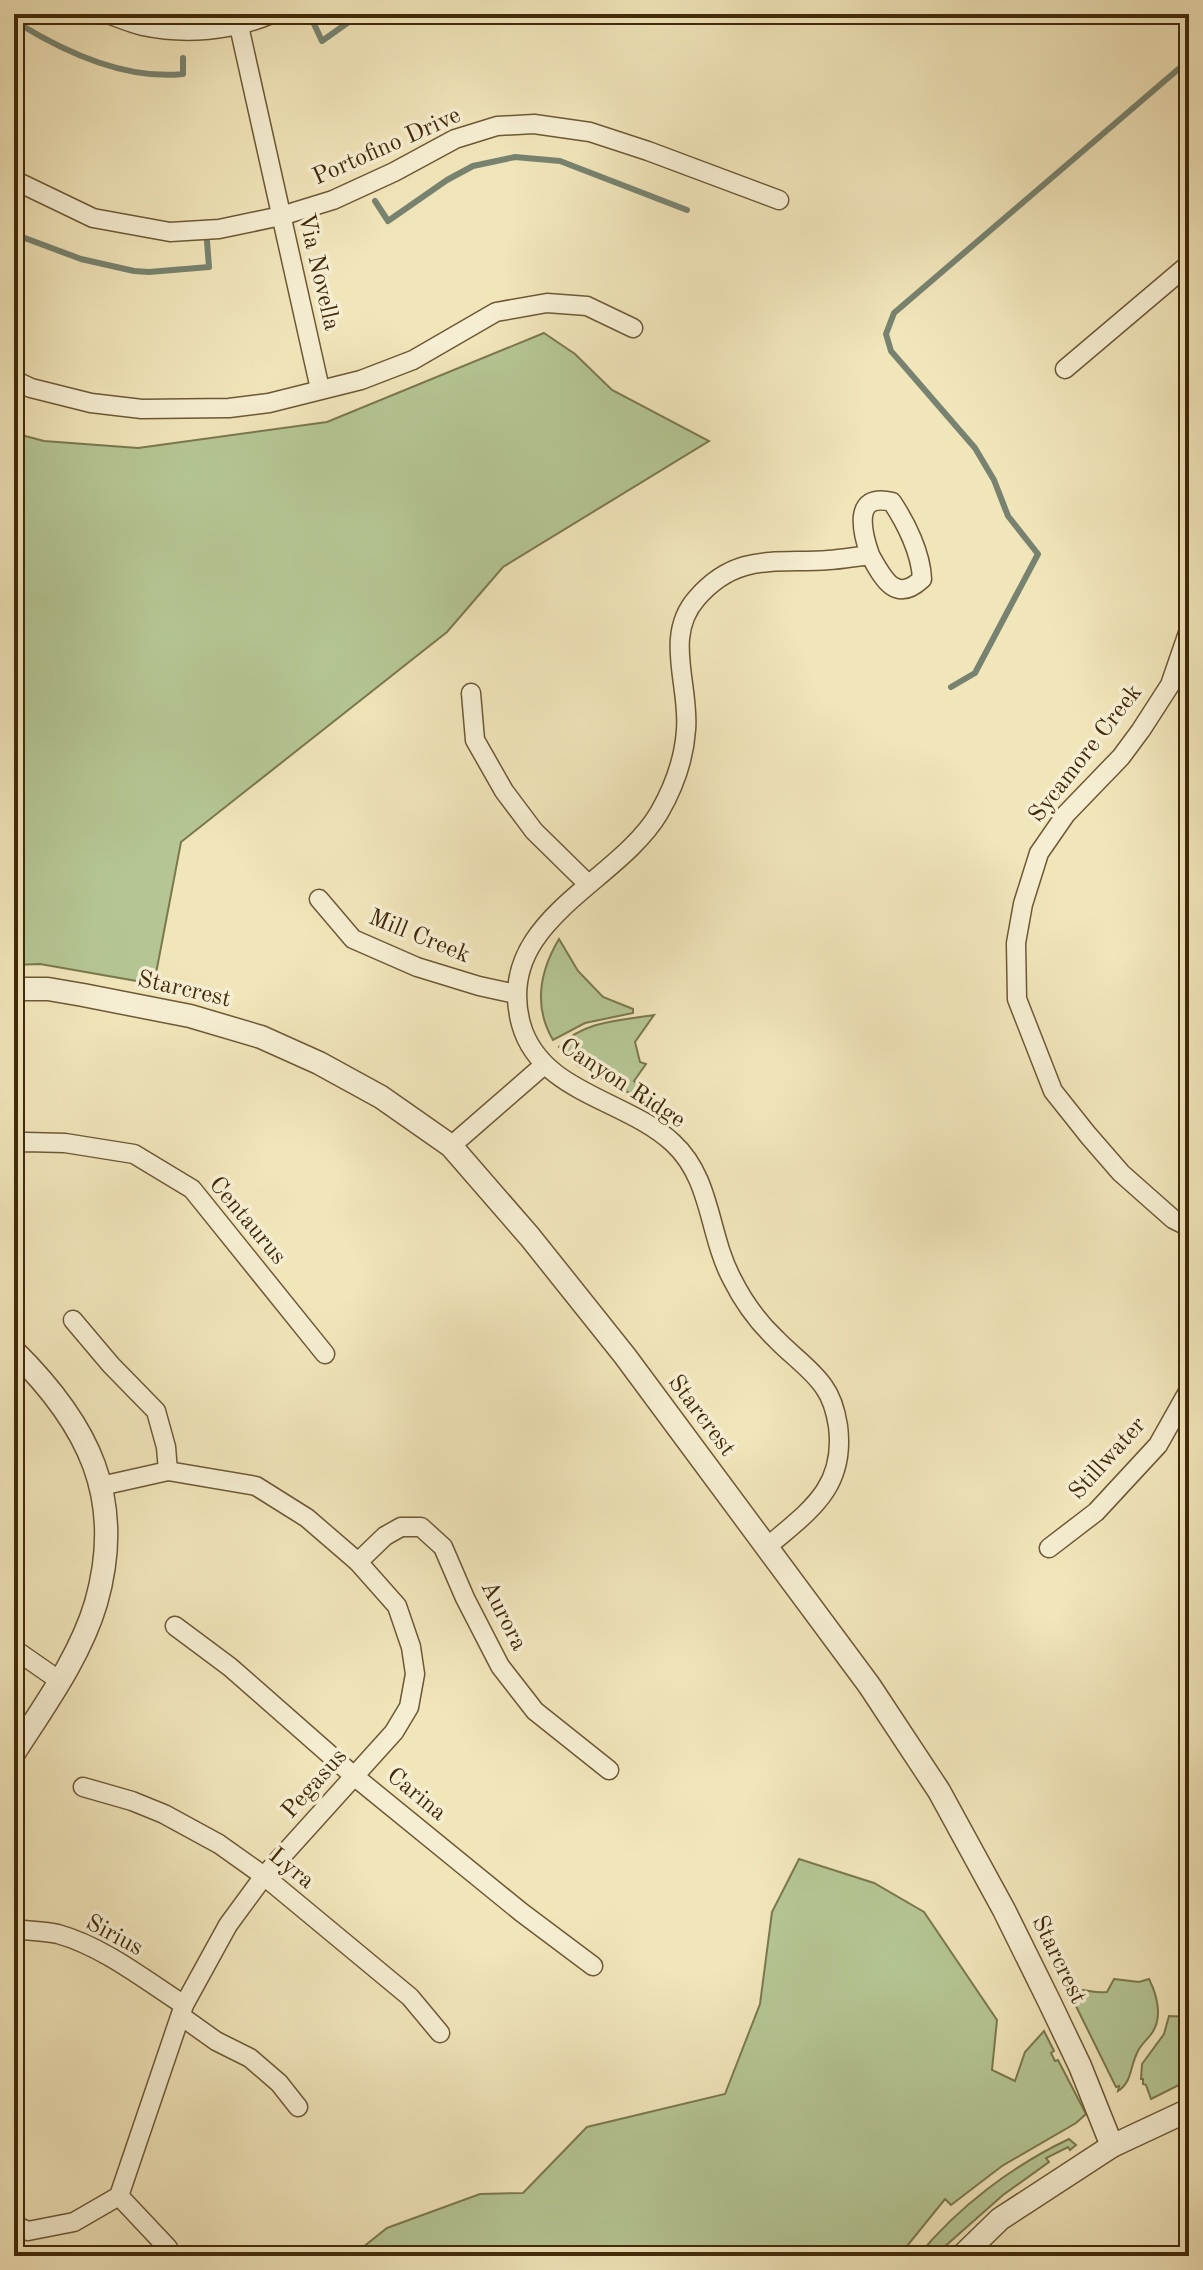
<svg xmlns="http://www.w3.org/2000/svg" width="1203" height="2270" viewBox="0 0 1203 2270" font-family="'Old Standard TT',serif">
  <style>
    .green { fill: #b5c694; stroke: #7b784e; stroke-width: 2 }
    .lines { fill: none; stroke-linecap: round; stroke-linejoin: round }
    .stream { stroke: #778370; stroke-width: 6 }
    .minor-casing { stroke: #6d5935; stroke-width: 21 }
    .tertiary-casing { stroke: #6d5935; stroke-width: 25 }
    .minor { stroke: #f6eed2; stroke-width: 18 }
    .tertiary { stroke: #f6eed2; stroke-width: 22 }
    .labels { text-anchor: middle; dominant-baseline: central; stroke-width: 7; stroke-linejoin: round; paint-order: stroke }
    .street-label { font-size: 24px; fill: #412a09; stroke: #f6eed2 }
  </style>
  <rect width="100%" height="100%" fill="#f1e5ba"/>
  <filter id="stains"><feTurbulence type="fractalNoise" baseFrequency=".0025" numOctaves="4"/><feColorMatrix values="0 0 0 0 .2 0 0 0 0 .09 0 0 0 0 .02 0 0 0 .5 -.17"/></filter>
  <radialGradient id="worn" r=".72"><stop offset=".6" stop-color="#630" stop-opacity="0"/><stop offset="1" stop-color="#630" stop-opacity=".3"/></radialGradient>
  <g class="green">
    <path d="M544,333L575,354L612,390L709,441L503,567L447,632L181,842L154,984L40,964L14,965V433L44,441L138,448L327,422Z"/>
    <path d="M559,939L578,971L603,997L633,1009V1013L585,1023L553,1040C533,1006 540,971 559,939Z"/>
    <path d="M654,1015L635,1042L640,1062L646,1064L634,1081L640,1086L633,1095L578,1066L559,1047C582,1021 622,1020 654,1015Z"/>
    <path d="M799,1859L874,1883L924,1912L997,2020L992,2070L1015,2081L1025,2052L1044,2031L1054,2051L1051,2053L1055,2061L1058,2060L1086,2114L1076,2123L1002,2166L951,2205L945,2199L899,2256H352L387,2228L480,2194L523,2193L587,2127L725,2094L760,2004L772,1912Z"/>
    <path d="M1114,1979L1139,1982L1149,1979C1157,1995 1163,2017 1152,2033C1147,2040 1140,2045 1137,2053C1130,2067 1132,2082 1118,2091L1119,2086L1116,2087L1071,1996L1072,1990C1085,1988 1093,1994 1107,1992Z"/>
    <path d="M1169,2016L1189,2017V2080L1151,2099L1146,2085L1143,2084V2079H1141L1142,2064L1164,2034Z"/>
    <path d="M1069,2139L1076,2145L1070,2150L1068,2147L1046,2158L1049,2162L1003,2195L934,2256H918C958,2207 1012,2166 1069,2139Z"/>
  </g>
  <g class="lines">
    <g class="stream">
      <path d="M14,24L21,25C67,53 127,80 183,74V58"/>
      <path d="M314,24L322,41L360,14"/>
      <path d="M375,201L388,221L447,180L473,166L515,157L560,161L687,210"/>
      <path d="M14,234L81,259L134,271L149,272L209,267L207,241"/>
      <path d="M951,687L975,673L1038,554L1008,516L994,480L975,448L891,351L886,334L894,313L1189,60"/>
    </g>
    <g class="minor-casing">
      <g id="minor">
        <path d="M108,14C119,18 131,23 143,26C185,35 232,31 271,14"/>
        <path d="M239,26L320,389"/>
        <path d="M14,180L93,218L170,232L219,229L281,216L333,200L394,172L455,139L497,126L534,124L590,132L648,151L779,200"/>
        <path d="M1065,369L1189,264"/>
        <path d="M14,380L31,388L91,403L142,409L229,408L269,403L361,380L413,360L496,312L547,303L587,306L633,328"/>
        <path d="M1189,630L1170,685L1141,730L1121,757L1066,814L1039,853L1023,904L1016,943L1017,999L1053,1091L1088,1135L1121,1173L1173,1219L1189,1227"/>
        <path d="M471,693L475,740L504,791L534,831L588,884"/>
        <path d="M319,899L353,939L417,967L479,986L516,994"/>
        <path d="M14,1144L26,1142L65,1143L134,1154L192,1189L325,1354"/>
        <path d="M451,1146L544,1065"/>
        <path d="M73,1320L111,1365L156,1411L166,1447L168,1471"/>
        <path d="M767,1547C809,1511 846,1488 838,1426C836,1413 832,1398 824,1387C812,1369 791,1355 776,1339C758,1322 743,1301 732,1279C708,1234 712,1179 673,1143C626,1099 540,1093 521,1024C493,921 617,884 659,813C674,787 684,760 686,730C690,685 663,636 697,598C737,552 776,564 829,560C842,559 856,557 870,555C883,578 895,604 922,579C921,553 906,523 892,502C852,492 862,532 870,555"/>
        <path d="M1049,1548L1096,1512L1158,1445L1189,1390"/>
        <path d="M358,1562L385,1536L401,1527H421L443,1547L465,1598L500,1666L535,1711L609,1770"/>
        <path d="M175,1626L230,1667L354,1776L521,1912L593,1966"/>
        <path d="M14,1649L60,1681"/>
        <path d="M83,1787L132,1801L164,1814L219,1844L264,1876L410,1997L440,2033"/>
        <path d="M14,1929C28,1931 44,1931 58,1934C104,1947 145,1980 184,2005"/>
        <path d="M181,2016L216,2041L250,2058L279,2083L298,2107"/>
        <path d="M119,2196L168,2248"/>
        <path d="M14,2225L28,2231L74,2222L119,2196L184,2005L228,1925L264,1876L394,1732L409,1707L415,1674L411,1647L397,1606L358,1562L307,1518L256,1486L168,1471L101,1486"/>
      </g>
    </g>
    <g class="tertiary-casing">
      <g id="tertiary">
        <path d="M14,989H48L83,995L190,1016L261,1037L319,1063L381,1097L451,1146L530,1237L625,1356L869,1685L939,1791L1004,1910L1049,2001L1080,2066L1112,2146"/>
        <path d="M14,1351C88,1424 126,1498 96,1603C80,1657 44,1706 14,1753"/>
        <path d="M962,2256L1000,2219L1112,2146L1189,2110"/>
      </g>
    </g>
    <use href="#minor" class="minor"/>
    <use href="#tertiary" class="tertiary"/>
  </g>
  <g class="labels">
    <g class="street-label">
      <text transform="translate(387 147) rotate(-24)">Portofino Drive</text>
      <text transform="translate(318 272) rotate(77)">Via Novella</text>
      <text transform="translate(1086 754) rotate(-52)">Sycamore Creek</text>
      <text transform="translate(419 937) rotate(22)">Mill Creek</text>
      <text transform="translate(184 990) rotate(13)">Starcrest</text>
      <text transform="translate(622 1084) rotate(33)">Canyon Ridge</text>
      <text transform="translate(247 1221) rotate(50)">Centaurus</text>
      <text transform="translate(701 1416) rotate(53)">Starcrest</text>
      <text transform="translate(1108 1459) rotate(-48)">Stillwater</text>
      <text transform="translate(503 1616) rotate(63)">Aurora</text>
      <text transform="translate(315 1784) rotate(-48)">Pegasus</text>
      <text transform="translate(416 1795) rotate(39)">Carina</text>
      <text transform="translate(291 1869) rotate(39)">Lyra</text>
      <text transform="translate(114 1936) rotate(28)">Sirius</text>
      <text transform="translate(1058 1960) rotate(64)">Starcrest</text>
    </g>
  </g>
  <rect width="1203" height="2270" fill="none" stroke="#f1e5ba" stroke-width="48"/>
  <rect x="16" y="16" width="1171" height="2238" fill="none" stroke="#412a09" stroke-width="4"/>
  <rect x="24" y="24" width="1155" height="2222" fill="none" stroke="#412a09" stroke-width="2"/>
  <rect width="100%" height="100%" filter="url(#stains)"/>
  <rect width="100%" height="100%" fill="url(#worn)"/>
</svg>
